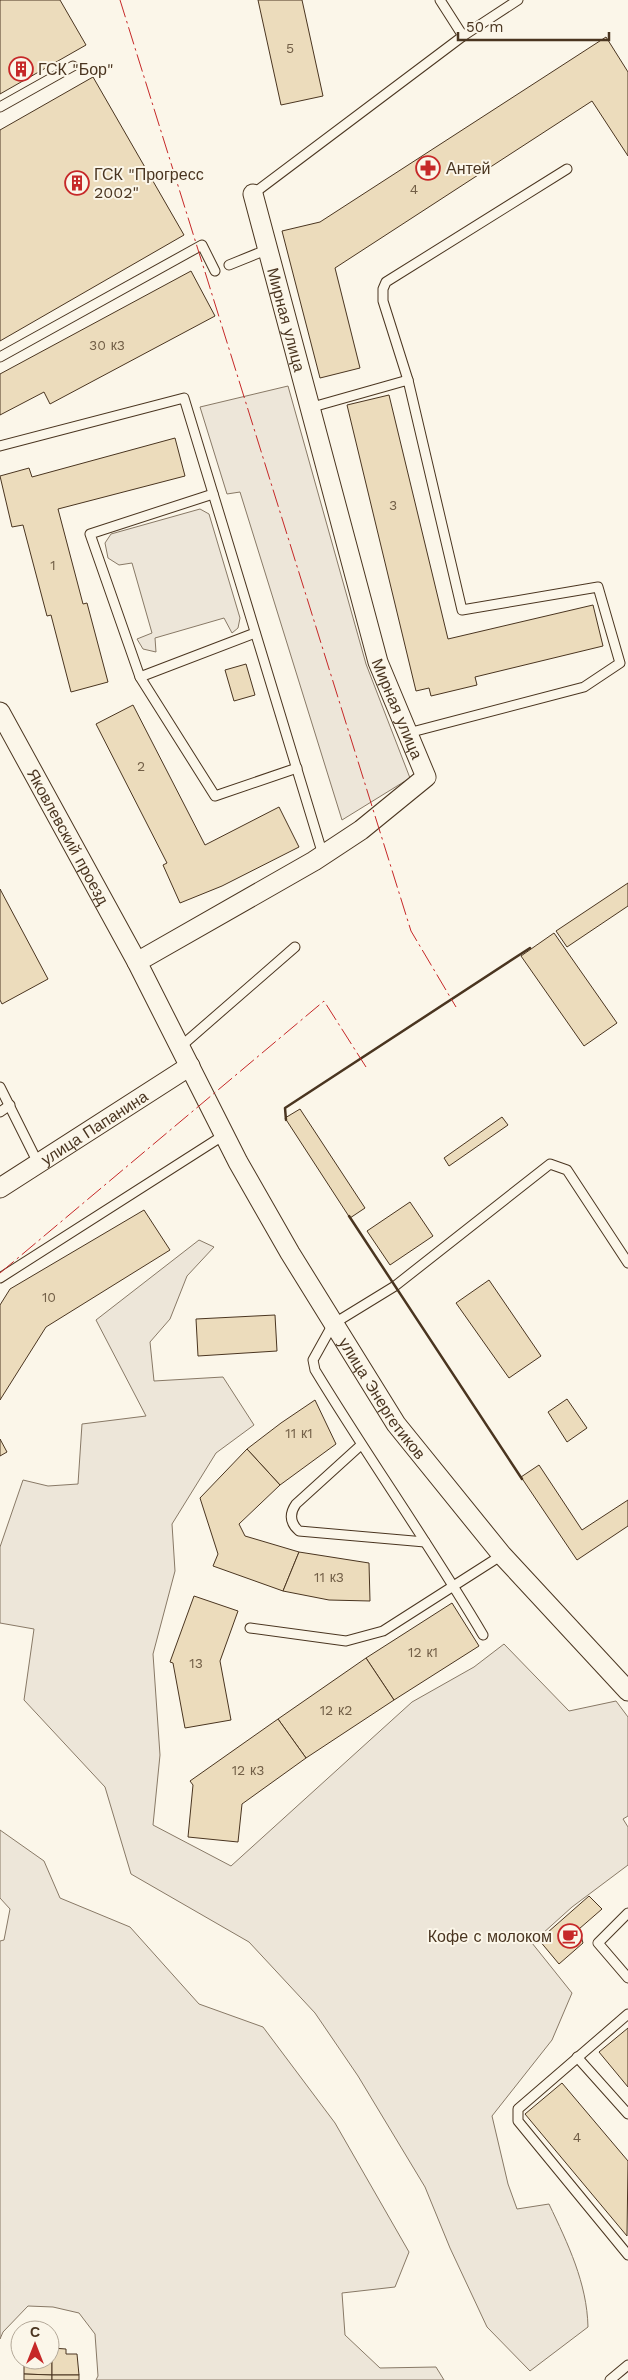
<svg xmlns="http://www.w3.org/2000/svg" width="628" height="2380" viewBox="0 0 628 2380" font-family="'Work Sans',sans-serif">
  <style>
    .green { fill: #ede6d9; stroke: #887966 }
    .building { fill: #ecdcbc; stroke: #4a3520 }
    .lines { fill: none; stroke-linecap: round; stroke-linejoin: round }
    .lane-casing { stroke: #4a3520; stroke-width: 11 }
    .street-casing { stroke: #4a3520; stroke-width: 21 }
    .lane { stroke: #fbf6e9; stroke-width: 9 }
    .street { stroke: #fbf6e9; stroke-width: 19 }
    .wall { stroke: #4a3520; stroke-width: 2.5 }
    .power { stroke: #c62828; stroke-width: 1; stroke-dasharray: 18 4 2.5 4; stroke-linecap: butt }
    .labels { text-anchor: middle; dominant-baseline: central; stroke-width: 4; stroke-linejoin: round; paint-order: stroke }
    .number-label { font-size: 14px; fill: #725f47 }
    .poi-label { font-size: 16px; fill: #4a3520; stroke: #fbf6e9; text-anchor: start }
    .street-label { font-size: 16px; fill: #4a3520; stroke: #fbf6e9 }
  </style>
  <rect width="100%" height="100%" fill="#fbf6e9"/>
  <g class="green">
    <path d="M288,386L366,664L410,778L342,820L240,492L227,494L200,407Z"/>
    <path d="M200,509L209,514L240,618L238,628L232,633L224,618L155,638L156,652L143,649L137,639L152,633L132,563L119,565L108,558L105,543L111,534Z"/>
    <path d="M199,1240L214,1247L187,1276L170,1319L150,1342L154,1381L223,1377L254,1425L216,1453L172,1524L175,1571L153,1654L160,1755L153,1825L231,1866L412,1702L474,1667L504,1644L569,1711L616,1701L628,1717V1816L623,1819L628,1827V1865L572,1907L532,1943L572,1993L552,2040L492,2116L508,2184L517,2209L549,2204C568,2244 587,2283 588,2327L530,2371L487,2327L450,2248L425,2187L358,2076L315,2013L249,1942L131,1874L105,1787L24,1700L34,1629L0,1623V1547L23,1480L48,1486L78,1484L82,1424L146,1416L96,1320Z"/>
    <path d="M0,1830L44,1861L60,1898L130,1927L199,2004L263,2027L335,2123L409,2252L395,2287L342,2293L345,2335L380,2368L436,2367L444,2380H96L98,2376L95,2334L79,2313L53,2307L28,2306L3,2332L0,2339V1941L4,1940L10,1909L0,1898Z"/>
  </g>
  <g class="building">
    <path d="M0,0H60L86,45L0,94Z"/>
    <path d="M258,0H302L323,96L281,105Z"/>
    <path d="M606,37L628,72V156L592,101L335,268L360,368L320,378L282,231L320,222Z"/>
    <path d="M93,77L184,235L0,341V130Z"/>
    <path d="M191,271L215,316L50,404L44,392L0,415V374Z"/>
    <path d="M389,395L448,639L593,605L603,646L475,677L477,685L431,696L429,688L416,691L347,405Z"/>
    <path d="M175,438L185,476L58,509L83,604L87,603L108,682L71,692L51,615L47,616L23,525L12,527L0,476L29,468L32,477Z"/>
    <path d="M246,664L255,695L234,701L225,670Z"/>
    <path d="M133,705L205,845L279,807L299,847L222,886L180,903L163,865L167,863L96,724Z"/>
    <path d="M628,883V906L567,947L556,931Z"/>
    <path d="M0,889L48,979L2,1004L0,1000Z"/>
    <path d="M554,933L617,1023L584,1046L521,956Z"/>
    <path d="M300,1109L365,1208L350,1218L285,1118Z"/>
    <path d="M502,1117L508,1125L449,1166L444,1158Z"/>
    <path d="M410,1202L433,1236L390,1265L367,1231Z"/>
    <path d="M144,1210L170,1250L46,1327L0,1400V1305L10,1289Z"/>
    <path d="M489,1280L541,1356L509,1378L456,1303Z"/>
    <path d="M275,1315L277,1351L198,1356L196,1319Z"/>
    <path d="M567,1399L587,1428L567,1442L548,1412Z"/>
    <path d="M315,1400L336,1444L280,1485L247,1449L281,1423Z"/>
    <path d="M0,1439L7,1452L0,1456Z"/>
    <path d="M247,1449L280,1485L239,1524L245,1536L299,1552L283,1591L213,1566L218,1554L200,1498Z"/>
    <path d="M539,1465L582,1530L628,1500V1526L577,1560L521,1477Z"/>
    <path d="M299,1552L369,1563L370,1601L329,1600L283,1591Z"/>
    <path d="M194,1596L238,1611L220,1661L231,1720L185,1728L173,1663L170,1662Z"/>
    <path d="M452,1603L479,1646L394,1700L366,1658Z"/>
    <path d="M366,1658L394,1700L306,1758L278,1719Z"/>
    <path d="M278,1719L306,1758L242,1804L238,1842L188,1837L193,1785L190,1781Z"/>
    <path d="M589,1896L602,1909L579,1929L583,1943L559,1964L539,1940Z"/>
    <path d="M628,2028V2087L599,2052Z"/>
    <path d="M562,2083L628,2161L627,2236L525,2114Z"/>
    <path d="M50,2348H52V2375L24,2374V2363H27V2360H50Z"/>
    <path d="M52,2348L66,2349V2354H77L79,2375H52Z"/>
    <path d="M24,2374L52,2375V2380H24Z"/>
    <rect x="52" y="2375" width="27" height="5"/>
  </g>
  <g class="lines">
    <g class="lane-casing">
      <g id="lane">
        <path d="M440,0L463,36"/>
        <path d="M0,107L73,66"/>
        <path d="M253,194L463,36L518,0"/>
        <path d="M229,265L266,250"/>
        <path d="M0,357L202,245L215,271"/>
        <path d="M408,380L383,301V289L386,282L567,169"/>
        <path d="M309,408L408,380L462,610L598,587L620,663L584,687L408,733"/>
        <path d="M0,446L184,398L323,855"/>
        <path d="M255,633L140,677L215,796L297,768"/>
        <path d="M140,677L90,534L213,494"/>
        <path d="M179,1048L295,947"/>
        <path d="M0,1087L38,1163"/>
        <path d="M0,1112L10,1105"/>
        <path d="M0,1278L224,1135"/>
        <path d="M361,1445L296,1504C289,1514 290,1523 299,1531L425,1542"/>
        <path d="M250,1628L346,1641L383,1631L502,1555"/>
        <path d="M483,1635C430,1545 369,1459 315,1370L313,1360L333,1324L395,1286L550,1164L567,1170L628,1263"/>
        <path d="M628,1913L598,1943L628,1978"/>
        <path d="M628,2014L518,2109V2121L628,2255"/>
        <path d="M577,2057L628,2114"/>
        <path d="M610,2380L628,2365"/>
      </g>
    </g>
    <g class="street-casing">
      <g id="street">
        <path id="s1" d="M253,194L378,662L426,777L361,830L314,861L137,962L238,1162L290,1253L396,1424L502,1555L628,1691"/>
        <path id="s2" d="M0,712L137,962"/>
        <path id="s3" d="M0,1188L190,1066"/>
      </g>
    </g>
    <use href="#lane" class="lane"/>
    <use href="#street" class="street"/>
    <g class="wall">
      <path d="M286,1120L285,1108L530,948"/>
      <path d="M349,1216L522,1479"/>
    </g>
    <g class="power">
      <path d="M120,0L411,931L456,1007"/>
      <path d="M0,1273L324,1001L366,1067"/>
    </g>
  </g>
  <defs>
    <g id="building-ring" transform="scale(1.25)"><circle r="9.5" fill="#fbf6e9" stroke="#c62828" stroke-width="1.5"/><path d="M-4-6H4V6H1V3H-1V6H-4ZM-2.5-4.3h1.7v1.8h-1.7ZM.8-4.3h1.7v1.8H.8ZM-2.5-1h1.7V.8h-1.7ZM.8-1h1.7V.8H.8Z" fill="#c62828"/></g>
    <g id="pharmacy-ring" transform="scale(1.25)"><circle r="9.5" fill="#fbf6e9" stroke="#c62828" stroke-width="1.5"/><path d="M-2-6h4v4h4v4h-4v4h-4v-4h-4v-4h4Z" fill="#c62828"/></g>
    <g id="cafe-ring" transform="scale(1.25)"><circle r="9.5" fill="#fbf6e9" stroke="#c62828" stroke-width="1.5"/><path d="M-5.5-4.5H6V0H3Q3 3.5 0 3.5H-2.5Q-5.5 3.5-5.5 0ZM3-3.2v2h1.7v-2ZM-6 4.5H4V6H-6Z" fill="#c62828"/></g>
  </defs>
  <g fill-rule="evenodd">
    <use href="#building-ring" x="21" y="69"/>
    <use href="#pharmacy-ring" x="428" y="168"/>
    <use href="#building-ring" x="77" y="183"/>
    <use href="#cafe-ring" x="570" y="1936"/>
  </g>
  <g class="labels">
    <g class="number-label">
      <text x="290" y="48">5</text>
      <text x="414" y="189">4</text>
      <text x="107" y="345">30 к3</text>
      <text x="393" y="505">3</text>
      <text x="53" y="565">1</text>
      <text x="141" y="766">2</text>
      <text x="49" y="1297">10</text>
      <text x="299" y="1433">11 к1</text>
      <text x="329" y="1577">11 к3</text>
      <text x="423" y="1652">12 к1</text>
      <text x="196" y="1663">13</text>
      <text x="336" y="1710">12 к2</text>
      <text x="248" y="1770">12 к3</text>
      <text x="577" y="2137">4</text>
    </g>
    <g class="poi-label">
      <text x="38" y="69">ГСК "Бор"</text>
      <text x="446" y="168">Антей</text>
      <text x="94" y="174">ГСК "Прогресс<tspan x="94" dy="18">2002"</tspan></text>
      <text x="552" y="1936" text-anchor="end">Кофе с молоком</text>
    </g>
    <g class="street-label">
      <text stroke="none"><textPath href="#s1" startOffset="130">Мирная улица</textPath></text>
      <text stroke="none"><textPath href="#s1" startOffset="535">Мирная улица</textPath></text>
      <text stroke="none"><textPath href="#s2" startOffset="142">Яковлевский проезд</textPath></text>
      <text stroke="none"><textPath href="#s3" startOffset="112">улица Папанина</textPath></text>
      <text stroke="none"><textPath href="#s1" startOffset="1454">улица Энергетиков</textPath></text>
    </g>
  </g>
  <g transform="translate(35 2345)"><circle r="24" fill="#fbf6e9" stroke="#b4a999"/>
  <path d="M0-4L9 19L0 12L-9 19Z" fill="#c62828"/>
  <text y="-8" font-size="14" font-weight="bold" text-anchor="middle" fill="#4a3520">С</text>
  </g>
  <path d="M458 32v8h151v-8" fill="none" stroke="#4a3520" stroke-width="2.5"/>
  <text x="466" y="32" font-size="15" fill="#4a3520" stroke="#fbf6e9" stroke-width="4" paint-order="stroke">50 m</text>
</svg>
